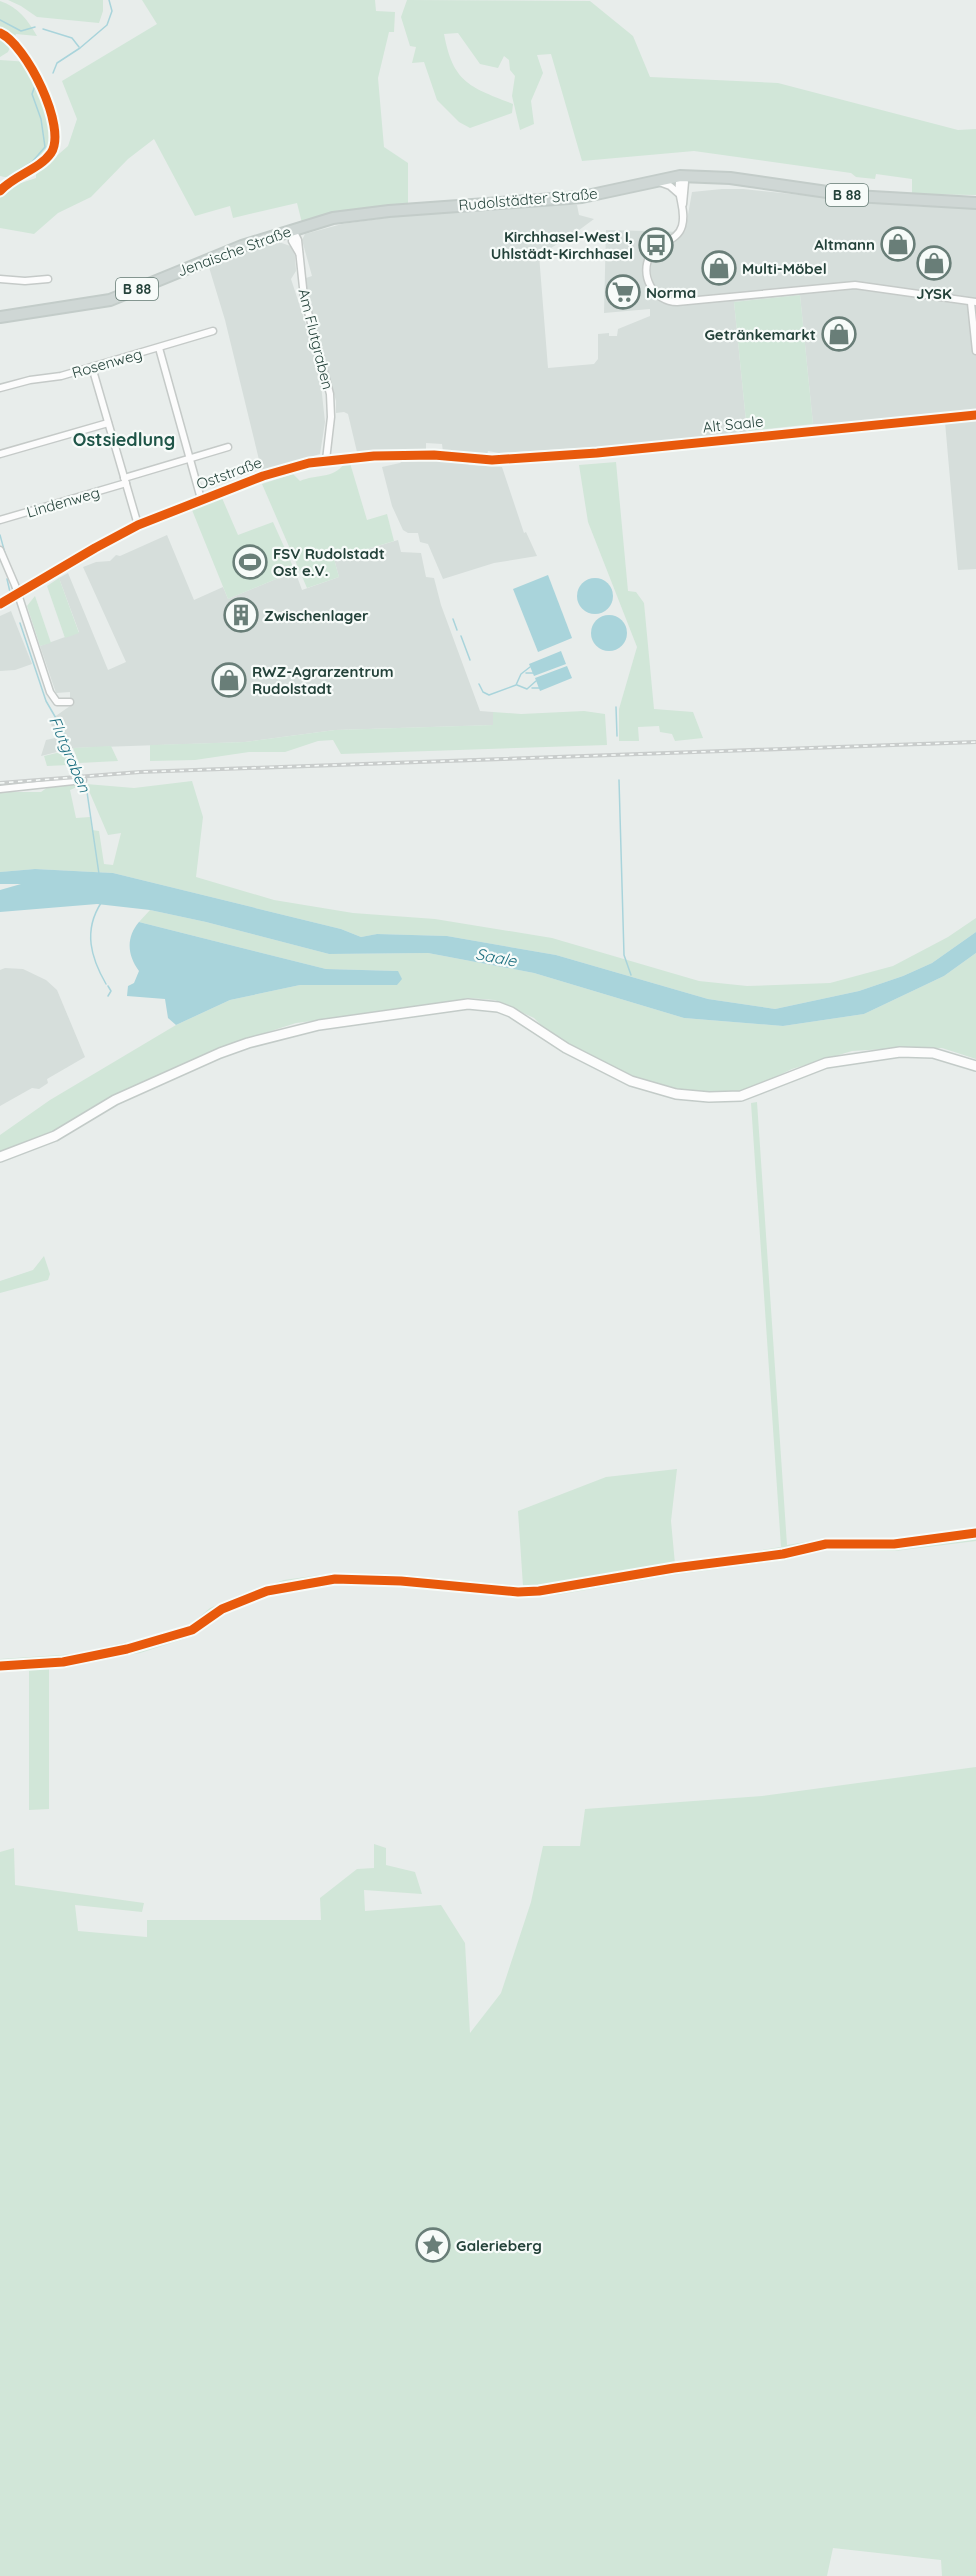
<svg xmlns="http://www.w3.org/2000/svg" width="976" height="2576" viewBox="0 0 976 2576" font-family="Quicksand,sans-serif">
  <style>
    .built { fill: #d6dedb }
    .green { fill: #d1e6d8 }
    .water { fill: #a9d4db }
    .lines { fill: none; stroke-linecap: round; stroke-linejoin: round }
    .stream { stroke: #a9d4db; stroke-width: 1.5 }
    .minor-casing { stroke: #c5cac8; stroke-width: 9 }
    .tertiary-casing { stroke: #c5cac8; stroke-width: 10 }
    .secondary-casing { stroke: #c3cbc8; stroke-width: 12 }
    .primary-casing { stroke: #c3ccc9; stroke-width: 14 }
    .minor { stroke: #fcfcfc; stroke-width: 6 }
    .tertiary { stroke: #fcfcfc; stroke-width: 8 }
    .secondary { stroke: #fcfcfc; stroke-width: 9 }
    .primary { stroke: #cfd7d5; stroke-width: 10 }
    .rail-casing { stroke: #c9cdcc; stroke-width: 4 }
    .rail { stroke: #f7fbf9; stroke-width: 1.5; stroke-dasharray: 4.5; stroke-linecap: butt }
    .cycleway-casing { stroke: #f7fbf9; stroke-width: 13 }
    .cycleway { stroke: #e8590c; stroke-width: 9 }
    .labels { text-anchor: middle; dominant-baseline: central; stroke-width: 4.5; stroke-linejoin: round; paint-order: stroke }
    .shield { fill: #f7fbf9; stroke: #637a73; stroke-width: 1.5 }
    .shield-label { font-size: 14px; font-weight: bold; fill: #24423a }
    .street-label { font-size: 15px; fill: #24423a; stroke: #f7fbf9 }
    .poi-label { font-size: 15px; font-weight: bold; fill: #24423a; stroke: #f7fbf9; text-anchor: start }
    .water-label { font-size: 16px; font-style: italic; fill: #1c6f80; stroke: #f7fbf9 }
    .quarter-label { font-size: 18px; font-weight: bold; fill: #1f5548; stroke: #f7fbf9 }
  </style>
  <rect width="100%" height="100%" fill="#e8edeb"/>
  <g class="built">
    <path d="M722,189H743L910,206L976,209V569L958,570L945,422L813,424L800,295L734,302L747,431L744,434L627,445L499,453L488,451L487,455L443,452L442,444L426,443V451L357,452L348,414L344,412L336,413V401L307,296L306,278L312,276L302,240L305,234L342,224L422,213L546,203L577,205L579,215L594,219L571,236L539,255L548,368L594,364L598,359V334L609,333V336H617L618,329L650,316V309L604,313L606,230L685,232L692,192Z"/>
    <path d="M279,242L293,247L295,256L296,271L291,279L309,334L321,385L325,422L320,454L262,472L225,320L208,264Z"/>
    <path d="M406,458L467,462L469,465L502,467L524,533L526,532L537,556L494,563L443,579L428,544L420,542L418,533H408L403,530L392,506L382,467L400,463Z"/>
    <path d="M167,535L194,600L223,587L228,599L295,571L302,590L339,577L334,559L398,540L401,552L421,553L426,577L434,578L441,605L480,711L493,712L494,725L335,730L245,742L73,748L41,756L46,740L55,738L50,720L70,706V692L56,693L40,646L79,632L59,578L68,573L108,670L126,662L83,567L96,562L110,561L116,555L120,556Z"/>
    <path d="M11,611L32,664L15,670L0,671V616Z"/>
    <path d="M5,968L23,969L46,980L57,990L85,1057L47,1079L48,1083L39,1089L32,1088L0,1106V970Z"/>
  </g>
  <g class="green">
    <path d="M8,0H103V11L99,23L37,17L21,6Z"/>
    <path d="M142,0H375L376,11L395,12L394,32H389L378,78L384,147L408,163V206L302,223L297,203L233,218L230,206L195,216L154,139L128,159L91,197L58,213L34,234L0,228V194L6,188L36,178V174L68,146L77,119L62,81L157,24Z"/>
    <path d="M407,0L590,1L633,36L650,77L778,83L958,130L976,129V195L912,194V179L876,174L875,179L856,177L851,173L694,151L582,161L551,54L537,55L543,73L531,101L534,124L520,130L512,96L515,76L510,70L509,60L504,56L498,68L480,64L458,33L444,34C453,83 470,87 513,104L512,113L470,128L459,122L437,100L424,62L412,63L416,47L410,46L401,17Z"/>
    <path d="M0,1C18,7 28,20 37,36L16,34L8,52L0,57Z"/>
    <path d="M0,60L29,62C37,81 59,128 49,147C42,162 23,170 9,178L0,176Z"/>
    <path d="M800,295L813,424L747,431L734,302Z"/>
    <path d="M616,462L628,591L636,592L644,603L654,709L693,712L703,738L675,741L672,734L660,732L659,726L638,727L639,741H619V709L637,647L588,522L579,465Z"/>
    <path d="M350,463L367,520L387,514L394,541L334,559L339,577L307,588L262,484L293,474L300,481C316,474 333,479 344,464Z"/>
    <path d="M222,498L238,535L273,522L295,571L228,599L192,510Z"/>
    <path d="M59,578L79,633L65,638L47,586Z"/>
    <path d="M35,596L51,643L40,646L27,606Z"/>
    <path d="M584,711L605,714L607,745L341,754L333,740L318,741L285,752H249L195,760L150,761V745L245,742L335,730L493,725V712L521,714Z"/>
    <path d="M111,746L118,761L79,763L73,748Z"/>
    <path d="M69,750L72,758L68,765L47,766L44,756Z"/>
    <path d="M192,781L203,817L196,877L274,900L353,913L435,919L552,938L699,981L747,986L830,983L893,966L948,937L976,918V932L932,963L903,976L859,991L775,1009L708,999L556,955L447,936L377,934L361,937L341,929L113,873L35,869L0,872V792H41L48,787L77,784V787L70,790L76,818L90,817L92,830L99,831L104,864L113,865L121,833L108,835L86,784L134,788Z"/>
    <path d="M150,910L206,922L329,954L428,953L534,973L684,1018L783,1026L864,1014L944,976L976,953V1059L942,1048H902L852,1051L792,1069L746,1091L709,1093L677,1089L633,1079L567,1045L551,1035L534,1018L495,1000L469,998L412,1009L296,1023L221,1047L116,1096L58,1133L0,1155V1135L50,1100L176,1025L230,1000L300,985H397L398,971L326,969L139,922Z"/>
    <path d="M757,1102L787,1545L824,1539L896,1541L976,1530V1541L895,1551L825,1549L786,1560L673,1575L557,1595L516,1597L401,1585L333,1584L288,1589L220,1615L194,1636L140,1653L49,1669V1809L29,1810V1671H0V1659L75,1654L185,1629L210,1608L245,1593L284,1580L334,1573L397,1574L523,1586L518,1511L606,1477L677,1469L671,1521L675,1564L781,1547L751,1103Z"/>
    <path d="M44,1256L50,1274L48,1280L0,1293V1281L33,1270Z"/>
    <path d="M976,1767V2576H942L941,2560L833,2548L827,2576H0V1852L14,1848L15,1885L144,1903L142,1912L75,1905L78,1931L147,1937V1920H321L320,1898L357,1869L374,1868V1844L386,1848V1865L415,1872L422,1894L364,1890L365,1911L441,1905L465,1943L470,2033L501,1993L531,1902L543,1846H580L585,1809L762,1796Z"/>
  </g>
  <g class="water">
    <path d="M548,575L572,638L538,652L513,589Z"/>
    <circle cx="595" cy="596" r="18"/>
    <circle cx="609" cy="633" r="18"/>
    <path d="M561,651L566,664L534,676L529,664Z"/>
    <path d="M567,666L572,678L540,691L535,678Z"/>
    <path d="M35,869L113,873L341,929L361,937L377,934L447,936L556,955L708,999L775,1009L859,991L903,976L932,963L976,932V953L944,976L864,1014L783,1026L684,1018L534,973L428,953L329,954L206,922L150,910L97,904L0,912V890L21,884H0V872Z"/>
    <path d="M139,922L326,969L398,971L402,979L397,985H300L230,1000L176,1025L168,1018L165,999L127,996L128,986L134,983L139,971C127,955 126,937 139,922Z"/>
  </g>
  <g class="lines">
    <g class="stream">
      <path d="M0,20L21,31L35,27"/>
      <path d="M43,29L72,38L79,47"/>
      <path d="M53,73L57,63L80,48L107,25L112,11L109,0"/>
      <path d="M8,177L32,162L45,147L41,119L32,94L36,83"/>
      <path d="M0,535L6,557"/>
      <path d="M7,579L10,592"/>
      <path d="M453,619L457,630"/>
      <path d="M20,623L46,701L64,732L80,778"/>
      <path d="M461,636L470,660"/>
      <path d="M526,673H533"/>
      <path d="M479,684L483,692L489,695L516,685L521,674L530,667"/>
      <path d="M517,685L527,689L536,681"/>
      <path d="M532,688H539"/>
      <path d="M616,707L617,736"/>
      <path d="M619,780L624,955L631,975"/>
      <path d="M81,783L87,792L99,874"/>
      <path d="M101,903C83,931 91,958 106,984"/>
      <path d="M108,996L111,991L108,986"/>
    </g>
    <g class="minor-casing">
      <g id="minor">
        <path d="M0,33C26,44 68,128 51,153C39,170 14,175 0,191"/>
        <path d="M680,176C675,194 687,208 682,226C678,241 659,242 651,254C638,275 654,302 677,302L855,285L976,302"/>
        <path d="M681,176L685,182L683,204"/>
        <path d="M659,182L670,186L678,193"/>
        <path d="M293,229L292,241L299,253"/>
        <path d="M293,230L298,240L304,297L330,394L331,417L326,460"/>
        <path d="M0,279L25,281L48,279"/>
        <path d="M971,303L976,351"/>
        <path d="M159,348L201,499"/>
        <path d="M92,367L138,525"/>
        <path d="M0,388L30,380L61,376L213,331"/>
        <path d="M0,454L108,423"/>
        <path d="M124,478L228,447"/>
        <path d="M0,520L126,483"/>
        <path d="M0,550L15,585L50,692L57,702H70"/>
        <path d="M0,789L83,780"/>
      </g>
    </g>
    <g class="tertiary-casing">
      <path id="tertiary" d="M0,604L95,548L138,525L263,476L309,463L374,456L434,455L492,460L597,453L976,415"/>
    </g>
    <g class="secondary-casing">
      <path id="secondary" d="M0,1157L55,1136L115,1100L220,1053L248,1043L319,1025L468,1004L498,1007L511,1012L566,1048L631,1081L676,1094L709,1097L741,1096L826,1063L900,1052L933,1053L976,1066"/>
    </g>
    <g class="primary-casing">
      <path id="primary" d="M0,317L110,300L242,246L333,218L389,211L582,197L680,176L730,178L855,196L976,203"/>
    </g>
    <use href="#minor" class="minor"/>
    <use href="#tertiary" class="tertiary"/>
    <use href="#secondary" class="secondary"/>
    <use href="#primary" class="primary"/>
    <g class="rail-casing">
      <path id="rail" d="M0,783L140,772L976,742"/>
    </g>
    <use href="#rail" class="rail"/>
    <g class="cycleway-casing">
      <g id="cycleway">
        <path d="M0,33C26,44 68,128 51,153C39,170 14,175 0,191"/>
        <path d="M0,604L95,548L138,525L263,476L309,463L374,456L434,455L492,460L597,453L976,415"/>
        <path d="M0,1666L63,1662L127,1649L192,1630L222,1609L267,1591L335,1579L401,1581L518,1592L539,1591L674,1568L783,1554L826,1544H894L976,1533"/>
      </g>
    </g>
    <use href="#cycleway" class="cycleway"/>
  </g>
  <defs>
    <g id="shop-ring" transform="scale(1.725)"><circle r="9.5" fill="#f7fbf9" stroke="#697e78" stroke-width="1.5"/><path d="M-5-2.5h2.3a2.7 3.5 0 0 1 5.4 0H5L5.5 6h-11ZM-1.5-2.5h3a1.5 2.3 0 0 0-3 0Z" fill="#697e78"/></g>
    <g id="bus-ring" transform="scale(1.725)"><circle r="9.5" fill="#f7fbf9" stroke="#697e78" stroke-width="1.5"/><path d="M-5-6H5V4H4V6H2V4H-2V6H-4V4H-5ZM-3.5-4V0h7V-4ZM-3.5 1.2v1.5H-2V1.2ZM2 1.2v1.5H3.5V1.2Z" fill="#697e78"/></g>
    <g id="supermarket-ring" transform="scale(1.725)"><circle r="9.5" fill="#f7fbf9" stroke="#697e78" stroke-width="1.5"/><path d="M-6-5.5h2.5l.6 2H6L4.5 2H-2.5L-4.4-4H-6ZM-1.5 3.2a1.3 1.3 0 1 0 .1 0ZM3 3.2a1.3 1.3 0 1 0 .1 0Z" fill="#697e78"/></g>
    <g id="stadium-ring" transform="scale(1.725)"><circle r="9.5" fill="#f7fbf9" stroke="#697e78" stroke-width="1.5"/><path d="M0-5a6.5 5 0 1 0 0 10a6.5 5 0 1 0 0-10ZM-3.5-1.8h7v3.6h-7Z" fill="#697e78"/></g>
    <g id="building-ring" transform="scale(1.725)"><circle r="9.5" fill="#f7fbf9" stroke="#697e78" stroke-width="1.5"/><path d="M-4-6H4V6H1V3H-1V6H-4ZM-2.5-4.3h1.7v1.8h-1.7ZM.8-4.3h1.7v1.8H.8ZM-2.5-1h1.7V.8h-1.7ZM.8-1h1.7V.8H.8Z" fill="#697e78"/></g>
    <g id="sight-ring" transform="scale(1.725)"><circle r="9.5" fill="#f7fbf9" stroke="#697e78" stroke-width="1.5"/><path d="M0-6L1.8-2.2L6-1.7L2.9 1.2L3.7 5.4L0 3.3L-3.7 5.4L-2.9 1.2L-6-1.7L-1.8-2.2Z" fill="#697e78"/></g>
  </defs>
  <g fill-rule="evenodd">
    <use href="#shop-ring" x="898" y="244"/>
    <use href="#bus-ring" x="656" y="245"/>
    <use href="#shop-ring" x="934" y="263"/>
    <use href="#shop-ring" x="719" y="268"/>
    <use href="#supermarket-ring" x="623" y="292"/>
    <use href="#shop-ring" x="839" y="334"/>
    <use href="#stadium-ring" x="250" y="562"/>
    <use href="#building-ring" x="241" y="615"/>
    <use href="#shop-ring" x="229" y="680"/>
    <use href="#sight-ring" x="433" y="2245"/>
  </g>
  <g class="labels">
    <g class="shield">
      <rect x="826" y="184" width="42" height="22" rx="4.5"/>
      <rect x="116" y="278" width="42" height="22" rx="4.5"/>
    </g>
    <g class="shield-label">
      <text x="847" y="195">B 88</text>
      <text x="137" y="289">B 88</text>
    </g>
    <g class="street-label">
      <text transform="translate(528 199) rotate(-5)">Rudolstädter Straße</text>
      <text transform="translate(234 251) rotate(-20)">Jenaische Straße</text>
      <text transform="translate(316 339) rotate(76)">Am Flutgraben</text>
      <text transform="translate(107 363) rotate(-16)">Rosenweg</text>
      <text transform="translate(733 424) rotate(-6)">Alt Saale</text>
      <text transform="translate(229 473) rotate(-20)">Oststraße</text>
      <text transform="translate(63 502) rotate(-16)">Lindenweg</text>
    </g>
    <g class="poi-label">
      <text x="633" y="236" text-anchor="end">Kirchhasel-West I,<tspan x="633" dy="17">Uhlstädt-Kirchhasel</tspan></text>
      <text x="875" y="244" text-anchor="end">Altmann</text>
      <text x="742" y="268">Multi-Möbel</text>
      <text x="646" y="292">Norma</text>
      <text x="934" y="293" text-anchor="middle">JYSK</text>
      <text x="816" y="334" text-anchor="end">Getränkemarkt</text>
      <text x="273" y="553">FSV Rudolstadt<tspan x="273" dy="17">Ost e.V.</tspan></text>
      <text x="264" y="615">Zwischenlager</text>
      <text x="252" y="671">RWZ-Agrarzentrum<tspan x="252" dy="17">Rudolstadt</tspan></text>
      <text x="456" y="2245">Galerieberg</text>
    </g>
    <g class="water-label">
      <text transform="translate(70 754) rotate(67)">Flutgraben</text>
      <text transform="translate(496 957) rotate(11)">Saale</text>
    </g>
    <g class="quarter-label">
      <text x="124" y="439">Ostsiedlung</text>
    </g>
  </g>
</svg>
